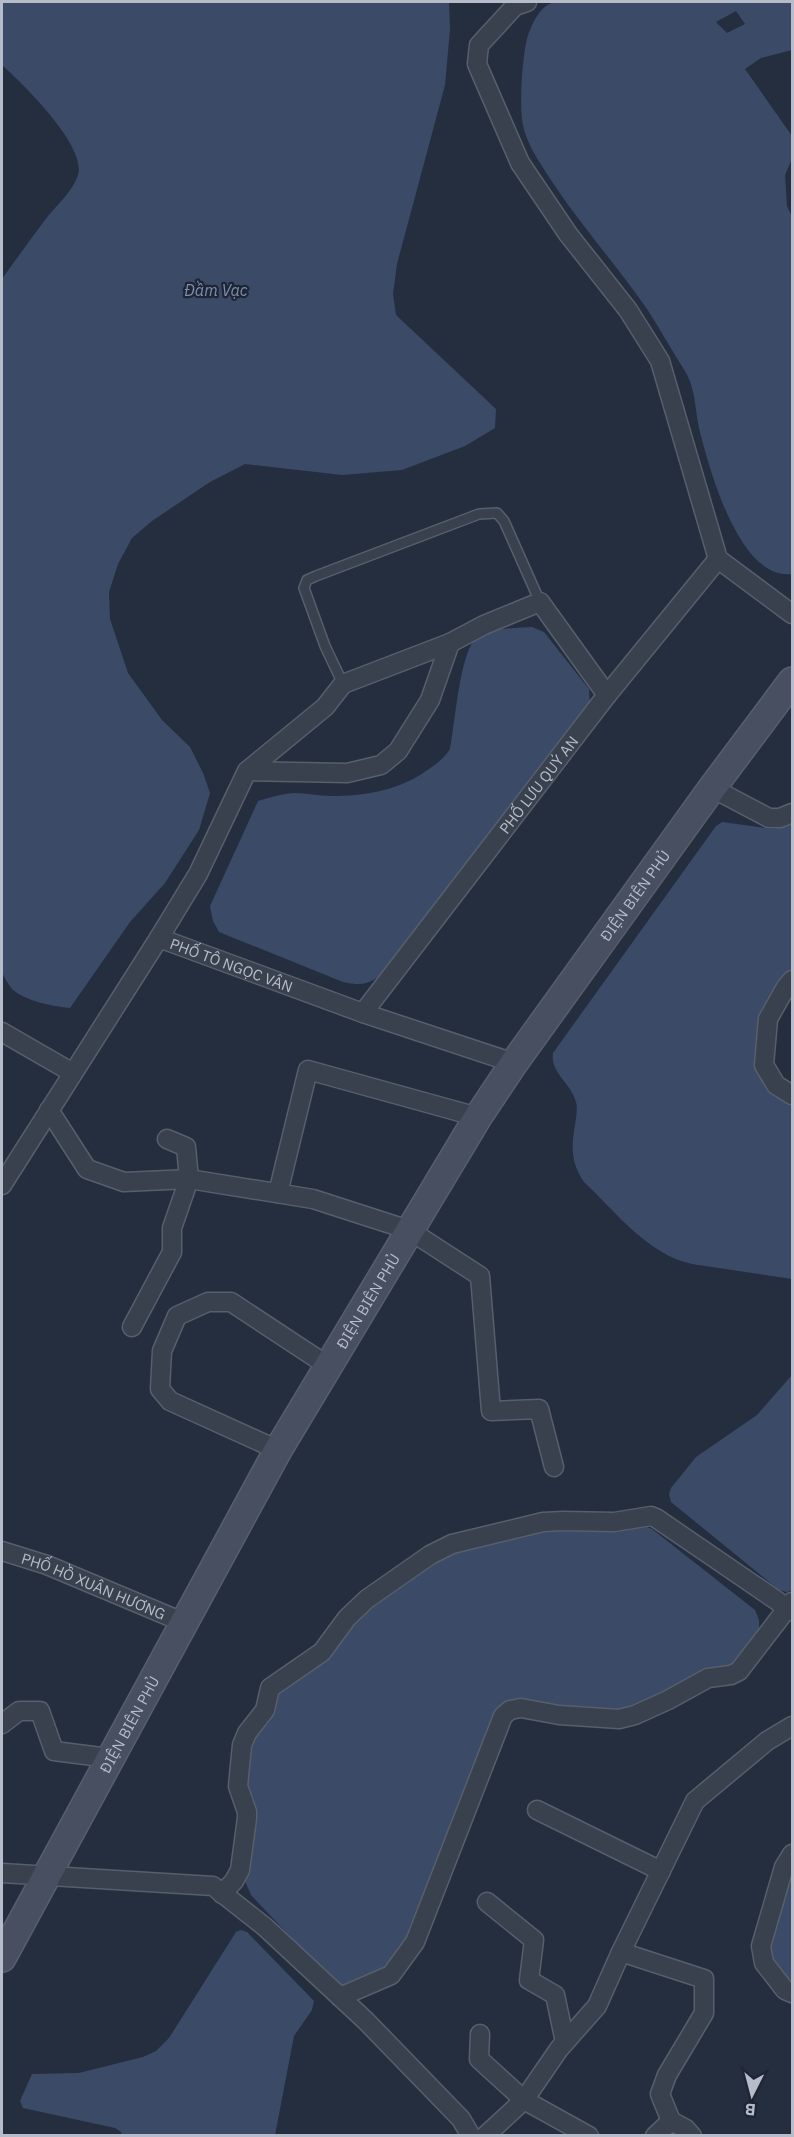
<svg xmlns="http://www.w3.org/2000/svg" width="794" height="2137" viewBox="0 0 794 2137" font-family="'IBM Plex Sans',sans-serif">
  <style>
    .water { fill: #3b4a67; fill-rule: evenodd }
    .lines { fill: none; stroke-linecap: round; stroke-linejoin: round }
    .lane-casing { stroke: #575e6c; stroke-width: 12 }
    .street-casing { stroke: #575e6c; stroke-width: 21 }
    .secondary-casing { stroke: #575e6c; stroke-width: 30 }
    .lane { stroke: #39414f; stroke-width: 9 }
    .street { stroke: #39414f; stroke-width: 18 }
    .secondary { stroke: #474f61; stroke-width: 27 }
    .labels { text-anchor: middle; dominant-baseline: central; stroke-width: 4.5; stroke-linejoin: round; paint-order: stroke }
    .street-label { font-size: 15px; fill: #b6bcc9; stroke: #1e2534 }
    .water-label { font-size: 16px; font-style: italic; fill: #7e8fb0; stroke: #1e2534 }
  </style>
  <rect width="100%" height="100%" fill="#252e3f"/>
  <g class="water">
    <path d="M2,2H449L450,29L445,85L397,264L393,294L396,315L496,409L495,428L465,446L402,470L342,475L245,464L210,482L152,521L132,538L118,564L109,592L110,619L128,673L162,720L190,747L203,773L210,793L199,830L165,883L130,922L70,1008C52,1006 28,1002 13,990C9,986 5,978 2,973V279C17,258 32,237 48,216C58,204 73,191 78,175C87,146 22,83 2,65Z"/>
    <path d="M555,2H792V50L761,58L745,69L792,136V159L785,175L787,206L792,217V574C740,581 710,471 700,432C695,412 696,389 685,371C672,351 660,329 647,309C615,263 577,221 547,174C538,160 526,142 523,125C519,106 522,59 527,39C531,25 540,5 555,2ZM736,11L745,24L727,33L716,22Z"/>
    <path d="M532,627L544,632L589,689L590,706L389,968C371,983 366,987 343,982L219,932L213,921L210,906L258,801C270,797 282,794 294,793C306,793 319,796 331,796C363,796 396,791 423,773C435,765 443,760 450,749C455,725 460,650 477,637C489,628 518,628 532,627Z"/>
    <path d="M722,822L774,829L792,822V972L758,1041L792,1101V1279L692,1264C647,1254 617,1213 584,1182C571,1163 571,1147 575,1125C576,1117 578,1109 576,1102C571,1083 550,1073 553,1053L716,826Z"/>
    <path d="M792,1375V1590L787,1592L779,1590L671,1502L669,1494L671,1488L696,1457L757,1415Z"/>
    <path d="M642,1525L652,1529L755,1610L759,1620V1632L732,1665L714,1668L669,1696L619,1713L512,1702L399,1957L392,1966L346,1989L337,1986L251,1895L244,1879L246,1750L274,1695L370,1603L470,1543L554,1526Z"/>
    <path d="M792,1862V1989L771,1959L770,1939Z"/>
    <path d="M241,1930L247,1932L314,2001L312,2010L294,2036L275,2135H122L121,2132L115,2128L23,2108L20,2101L32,2074L79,2073L143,2057L156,2051L169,2038L236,1932Z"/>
  </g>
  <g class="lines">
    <g class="lane-casing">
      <path id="lane" d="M343,684L325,646L304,588L307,580L316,576L479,514L497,513L504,521L540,602"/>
    </g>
    <g class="street-casing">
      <g id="street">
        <path d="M527,2L515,6L479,45L477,64L520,163L568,234L628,310L660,361L718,559L792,614"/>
        <path d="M247,771L347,773L381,765L398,751L430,700L450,643L484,625L540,602L607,695"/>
        <path d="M712,788L769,818H780L792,813"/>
        <path d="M159,938L198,874L247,771L325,707L343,684L450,643"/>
        <path d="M792,980L786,987L768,1019L764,1065L776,1085L792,1095"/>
        <path id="s1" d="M363,1013L607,695L718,559"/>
        <path d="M2,1032L73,1073"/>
        <path d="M49,1110L87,1169L124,1182L189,1179L313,1199L409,1230L480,1276L491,1411L539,1409L554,1467"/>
        <path id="s2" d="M2,1185L159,938L363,1013L514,1063"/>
        <path d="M278,1193L308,1070L478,1117"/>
        <path d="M132,1327L172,1252V1228L189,1179L186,1147L167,1139"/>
        <path d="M278,1450L170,1401L160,1389L162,1351L177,1316L208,1302H231L328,1366"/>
        <path id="s3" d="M2,1551L47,1565L185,1623"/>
        <path d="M2,1724L19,1711H40L54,1751L109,1758"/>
        <path d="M537,1810L661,1871"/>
        <path d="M792,1854L784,1867L761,1946L764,1963L785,1990L792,1993"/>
        <path d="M2,1873L213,1886L265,1927L366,2021L461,2119L471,2136"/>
        <path d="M222,1894L234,1881L240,1870L247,1818V1812L238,1786L242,1745L247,1733L265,1710L270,1688L322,1652L347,1618L367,1599L430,1555L452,1544L543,1522L564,1521L614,1522L651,1516L656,1518L792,1611"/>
        <path d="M487,1902L534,1940L529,1980L555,1995L565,2042"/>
        <path d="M621,1952L704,1979V2013L667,2075L660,2094L671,2121L686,2129L692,2136"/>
        <path d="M340,1997L391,1975L415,1942L503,1716L510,1710L521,1708L559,1715L619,1719L635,1715L668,1700L708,1678L731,1675L739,1671L792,1602"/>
        <path d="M480,2034L479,2059L524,2100L589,2136"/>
        <path d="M485,2136L524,2100L559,2049L597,2006L621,1952L695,1801L767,1741L792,1726"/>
        <path d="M655,2136L671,2121"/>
      </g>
    </g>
    <g class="secondary-casing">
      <g id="secondary">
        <path id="s4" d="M2,1958L278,1450L478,1117L514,1063L712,788L792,681"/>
      </g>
    </g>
    <use href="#lane" class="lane"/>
    <use href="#street" class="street"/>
    <use href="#secondary" class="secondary"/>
  </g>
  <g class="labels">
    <g class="street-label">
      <text stroke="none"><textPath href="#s1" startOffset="288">PHỐ LƯU QUÝ AN</textPath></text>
      <text stroke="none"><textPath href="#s4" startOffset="1238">ĐIỆN BIÊN PHỦ</textPath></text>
      <text stroke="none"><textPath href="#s2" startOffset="370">PHỐ TÔ NGỌC VÂN</textPath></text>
      <text stroke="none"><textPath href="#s4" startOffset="752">ĐIỆN BIÊN PHỦ</textPath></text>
      <text stroke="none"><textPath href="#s3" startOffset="98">PHỐ HỒ XUÂN HƯƠNG</textPath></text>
      <text stroke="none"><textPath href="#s4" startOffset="266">ĐIỆN BIÊN PHỦ</textPath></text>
    </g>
    <g class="water-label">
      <text x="216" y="290">Đầm Vạc</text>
    </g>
  </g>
  <rect width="794" height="2137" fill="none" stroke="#b6bcc9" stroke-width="6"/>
  <g transform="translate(752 2095) rotate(186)" stroke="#1e2534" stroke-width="4.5" paint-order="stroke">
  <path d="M0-4.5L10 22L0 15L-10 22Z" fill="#b6bcc9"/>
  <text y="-9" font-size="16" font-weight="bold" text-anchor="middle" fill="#b6bcc9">B</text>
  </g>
</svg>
